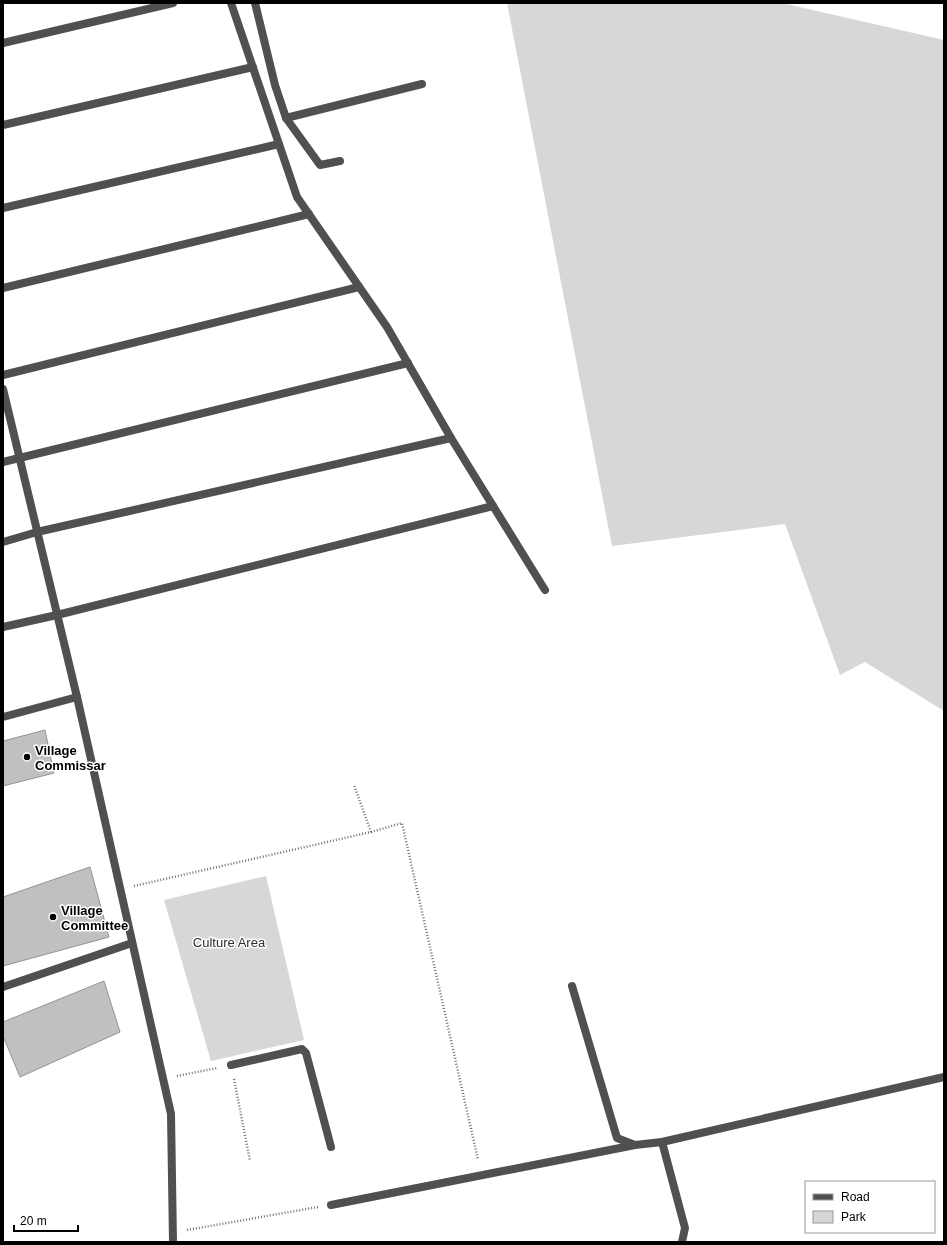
<svg xmlns="http://www.w3.org/2000/svg" width="947" height="1245" viewBox="0 0 947 1245" font-family="Arial,sans-serif">
  <style>
    .green { fill: #d7d7d7 }
    .building { fill: #c0c0c0; stroke: #949494 }
    .lines { fill: none; stroke-linecap: round; stroke-linejoin: round }
    .path { stroke: #727272; stroke-width: 2.5; stroke-dasharray: 1 2; stroke-linecap: butt }
    .minor { stroke: #505050; stroke-width: 8 }
    .poi-dot { fill: #000; stroke: #fff; stroke-width: 1.5 }
    .labels { text-anchor: middle; dominant-baseline: central; stroke-width: 3; stroke-linejoin: round; paint-order: stroke }
    .poi-label { font-size: 13px; font-weight: bold; fill: #000; stroke: #fff; text-anchor: start }
    .park-label { font-size: 13px; fill: #2e2e2e; stroke: #fff }
  </style>
  <rect width="100%" height="100%" fill="#fff"/>
  <g class="green">
    <path d="M507,3H782L944,40V711L865,662L840,675L785,524L612,546Z"/>
    <path d="M266,876L304,1040L211,1061L164,900Z"/>
  </g>
  <g class="building">
    <path d="M45,730L54,773L3,786V741Z"/>
    <path d="M90,867L109,937L3,966V897Z"/>
    <path d="M104,981L120,1032L20,1077L3,1036V1022Z"/>
  </g>
  <g class="lines">
    <g class="path">
      <path d="M371,832L402,823L478,1160"/>
      <path d="M134,886L371,832L354,785"/>
      <path d="M177,1076L217,1068"/>
      <path d="M234,1079L250,1161"/>
      <path d="M187,1230L318,1207"/>
    </g>
    <g class="minor">
      <path d="M231,3L297,197L387,327L451,438L545,590"/>
      <path d="M255,3L275,85L286,118L320,165L340,161"/>
      <path d="M3,43L173,3"/>
      <path d="M286,118L422,84"/>
      <path d="M3,125L253,67"/>
      <path d="M3,208L279,144"/>
      <path d="M3,288L309,214"/>
      <path d="M3,375L359,287"/>
      <path d="M3,389L77,697L171,1114L173,1242"/>
      <path d="M3,462L408,363"/>
      <path d="M3,542L37,532L451,438"/>
      <path d="M3,627L57,615L493,506"/>
      <path d="M3,717L77,697"/>
      <path d="M572,986L617,1138L635,1145L662,1142L685,1228L682,1242"/>
      <path d="M3,987L132,943"/>
      <path d="M231,1065L302,1049L306,1053L331,1147"/>
      <path d="M662,1142L944,1077"/>
      <path d="M331,1205L635,1145"/>
    </g>
  </g>
  <g class="poi-dot">
    <circle cx="27" cy="757" r="4"/>
    <circle cx="53" cy="917" r="4"/>
  </g>
  <g class="labels">
    <g class="poi-label">
      <text x="35" y="750">Village<tspan x="35" dy="15">Commissar</tspan></text>
      <text x="61" y="910">Village<tspan x="61" dy="15">Committee</tspan></text>
    </g>
    <g class="park-label">
      <text x="229" y="942">Culture Area</text>
    </g>
  </g>
  <rect width="947" height="1245" fill="none" stroke="#000000" stroke-width="8"/>
  <rect x="805" y="1181" width="130" height="52" fill="#ffffff" stroke="#999999"/>
  <rect x="813" y="1194" width="20" height="6" fill="#505050" stroke="#999999"/>
  <text x="841" y="1201" font-size="12" fill="#000000">Road</text>
  <rect x="813" y="1211" width="20" height="12" fill="#d7d7d7" stroke="#999999"/>
  <text x="841" y="1221" font-size="12" fill="#000000">Park</text>
  <path d="M14 1225v6h64v-6" fill="none" stroke="#000000" stroke-width="2"/>
  <text x="20" y="1225" font-size="12" fill="#000000" stroke="#ffffff" stroke-width="3" paint-order="stroke">20 m</text>
</svg>
